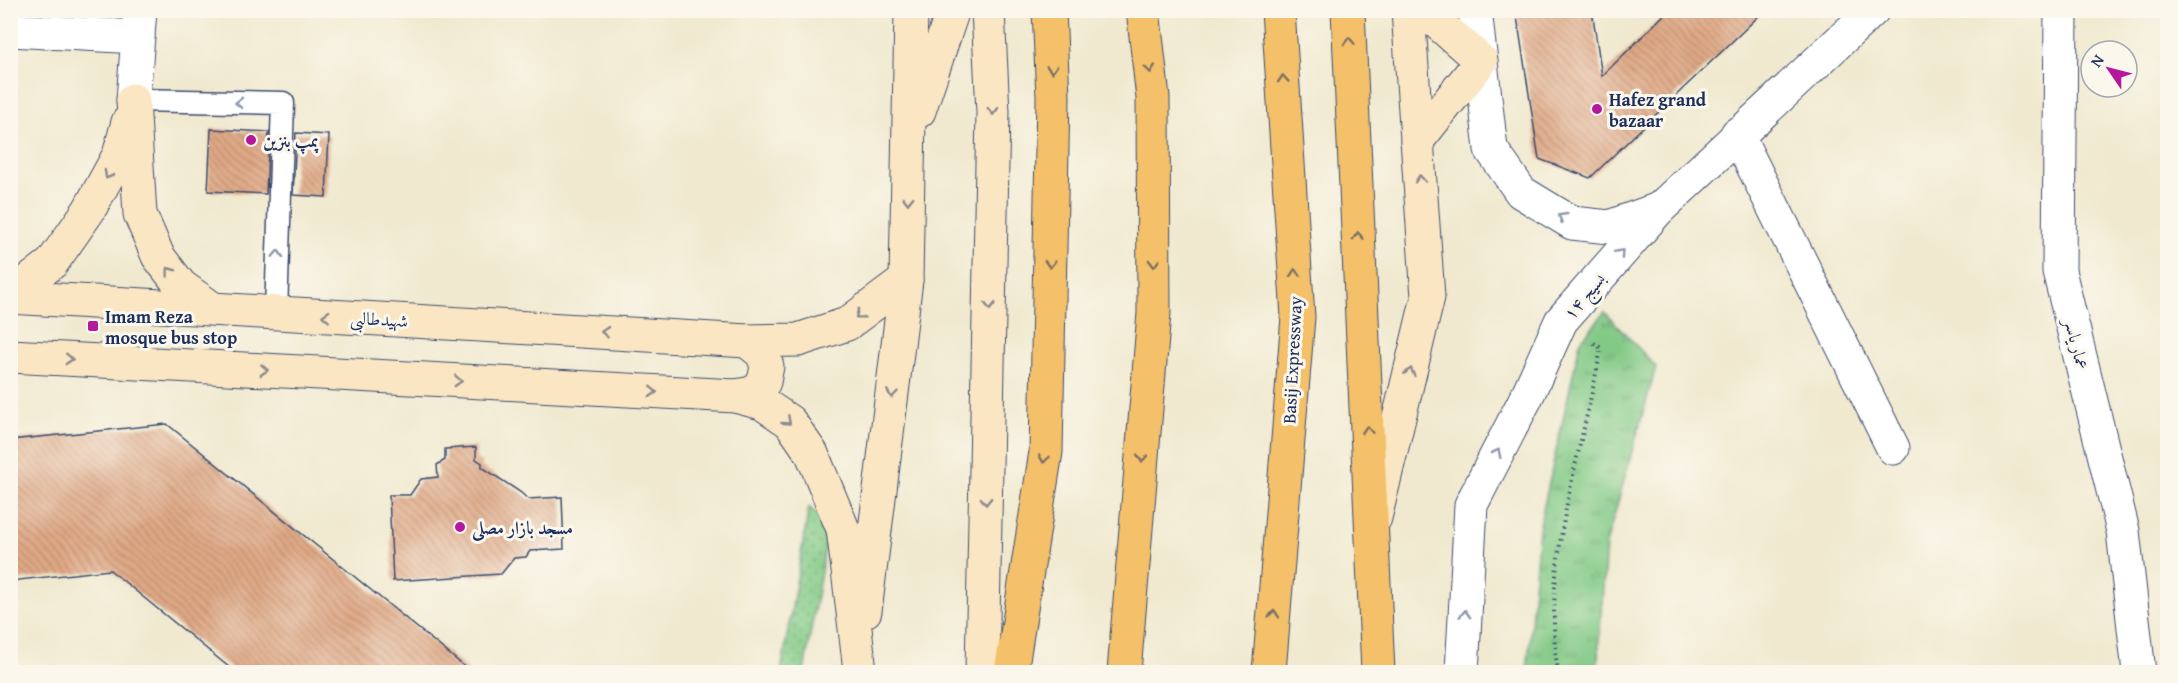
<svg xmlns="http://www.w3.org/2000/svg" width="2178" height="683" viewBox="0 0 2178 683" font-family="'Gentium Book Plus',Amiri,serif">
  <style>
    .grass { fill: url(#grass-tufts); stroke: #4e7c72; stroke-width: 1.5 }
    .park { fill: url(#park-dots); stroke: #4e7c72; stroke-width: 1.5 }
    .building { fill: url(#building-back-hatch) }
    .lines { fill: none; stroke-linecap: round; stroke-linejoin: round }
    .lane-casing { stroke: #3b4b6f; stroke-width: 25 }
    .street-casing { stroke: #3b4b6f; stroke-width: 35 }
    .secondary-casing { stroke: #3b4b6f; stroke-width: 35 }
    .highway-casing { stroke: #3b4b6f; stroke-width: 35 }
    .path { stroke: #3b4b6f; stroke-width: 4; stroke-dasharray: 1.5 4.5; stroke-linecap: butt }
    .lane { stroke: #fff; stroke-width: 22 }
    .street { stroke: #fff; stroke-width: 33 }
    .secondary { stroke: #fbe6c3; stroke-width: 33 }
    .highway { stroke: #f4c16a; stroke-width: 33 }
    .oneway { stroke: #7d7163 }
    .oneway2 { stroke: #8d97ae }
    .oneway3 { stroke: #8b8a90 }
    .poi-dot { fill: #b5179e; stroke: #fbf7ec; stroke-width: 2 }
    .labels { text-anchor: middle; dominant-baseline: central; stroke-width: 6; stroke-linejoin: round; paint-order: stroke }
    .poi-label { font-size: 18px; font-weight: bold; fill: #1b2f5e; stroke: #fbf7ec; text-anchor: start }
    .street-label { font-size: 18px; fill: #1b2f5e; stroke: #fbf7ec }
  </style>
  <defs>
    <pattern id="grass-tufts" width="24" height="20" patternUnits="userSpaceOnUse" patternTransform="scale(1.5)"><rect width="24" height="20" fill="#81c985"/><path d="M3 7l-1-3M5 7V3M7 7l1-3M15 17l-1-3M17 17v-4M19 17l1-3" fill="none" stroke="#69a470"/></pattern>
    <pattern id="park-dots" width="8" height="8" patternUnits="userSpaceOnUse" patternTransform="scale(1.5)"><rect width="8" height="8" fill="#81c985"/><path d="M2 2h.1M6 6h.1" fill="none" stroke="#69a470" stroke-width="1.8" stroke-linecap="round"/></pattern>
    <pattern id="building-back-hatch" width="6" height="6" patternUnits="userSpaceOnUse" patternTransform="scale(1.5)"><rect width="6" height="6" fill="#e0a985"/><path d="M-1 5l2 2M0 0l6 6M5-1l2 2" fill="none" stroke="#b58a70"/></pattern>
  </defs>
  <rect width="100%" height="100%" fill="#fbf7ec"/>
  <filter id="ink" filterUnits="userSpaceOnUse"><feTurbulence type="fractalNoise" baseFrequency=".0167" numOctaves="2"/><feDisplacementMap in="SourceGraphic" scale="12" xChannelSelector="R" yChannelSelector="G"/><feConvolveMatrix kernelMatrix="1 2 1 2 8 2 1 2 1" color-interpolation-filters="sRGB"/></filter>
  <filter id="wash" filterUnits="userSpaceOnUse"><feTurbulence type="fractalNoise" baseFrequency=".008" numOctaves="4" result="noise"/><feDisplacementMap in="SourceGraphic" scale="24" xChannelSelector="R" yChannelSelector="G"/><feGaussianBlur stdDeviation="1.35" result="paint"/><feColorMatrix in="noise" values="0 0 0 0 0 0 0 0 0 0 0 0 0 0 0 0 0 1.4 0 .05"/><feComposite in="paint" operator="in"/></filter>
  <g filter="url(#wash)">
    <rect width="100%" height="100%" fill="#f0e9cf"/>
    <path class="grass" d="M1605,312L1656,367L1606,544L1597,672H1527L1539,528L1580,342Z"/>
    <path class="park" d="M809,507L829,524L804,672H781Z"/>
    <g id="blocks">
      <g class="building">
        <path d="M1516,10H1592L1602,76L1669,10H1765L1590,178L1539,159Z"/>
        <path d="M211,129L269,132L266,194L208,191Z"/>
        <path d="M296,133L329,135L326,197L293,195Z"/>
        <path d="M167,424L420,630L471,672H235L110,570L10,581V440Z"/>
        <path d="M476,447V459L482,463V467L520,492L528,499L562,497L564,549L530,551L526,557L514,558L501,574L393,581L389,495H410L421,479L438,477L437,465L445,460V449Z"/>
      </g>
    </g>
  </g>
  <g filter="url(#ink)">
    <use href="#blocks" fill-opacity="0" stroke="#3b4b6f" stroke-width="1.5"/>
    <g class="lines">
      <g class="lane-casing">
        <path id="lane" d="M133,100L283,103L276,313"/>
      </g>
      <g class="street-casing">
        <g id="street">
          <path d="M1475,10L1491,149L1521,192L1572,223L1609,227L1656,210"/>
          <path d="M2061,10L2059,271L2123,531L2139,672"/>
          <path d="M10,30L138,37"/>
          <path d="M133,100L140,10"/>
          <path d="M1737,134L1893,448"/>
          <path d="M1462,672L1471,505L1527,396L1561,321L1658,210L1873,10"/>
        </g>
      </g>
      <g class="secondary-casing">
        <g id="secondary">
          <path d="M133,100L140,214L158,256L181,286L213,309"/>
          <path d="M919,111L953,10"/>
          <path d="M1417,141L1481,61L1423,10"/>
          <path d="M10,288L21,287L52,263L89,210L119,155L128,122"/>
          <path d="M10,297L747,341L798,340L847,324L906,280"/>
          <path d="M10,356L735,396L762,403L790,422L812,454L843,529L859,662"/>
          <path d="M735,396L753,393L764,382L767,366L762,353L747,341"/>
          <path d="M1375,518L1428,297L1408,10"/>
          <path d="M865,611L906,280L911,10"/>
          <path d="M982,672L993,112L988,10"/>
        </g>
      </g>
      <g class="highway-casing">
        <g id="highway">
          <path d="M1348,10L1378,672"/>
          <path d="M1011,672L1046,452L1053,97L1049,10"/>
          <path d="M1124,672L1154,313L1153,98L1143,10"/>
          <path d="M1269,672L1298,317L1278,10"/>
        </g>
      </g>
      <path class="path" d="M1558,672C1541,563 1582,454 1601,348L1592,342"/>
      <use href="#lane" class="lane"/>
      <use href="#street" class="street"/>
      <use href="#secondary" class="secondary"/>
      <use href="#highway" class="highway"/>
    </g>
    <defs><path id="oneway-chevron" d="M-2-3.5L2.5 0L-2 3.5" fill="none" stroke-width="1.6" stroke-linecap="round" stroke-linejoin="round" transform="scale(1.5)"/></defs>
    <g class="oneway">
      <use href="#oneway-chevron" transform="translate(1349 41) rotate(-93)"/>
      <use href="#oneway-chevron" transform="translate(1052 69) rotate(87)"/>
      <use href="#oneway-chevron" transform="translate(1150 69) rotate(84)"/>
      <use href="#oneway-chevron" transform="translate(1283 79) rotate(-94)"/>
      <use href="#oneway-chevron" transform="translate(1358 236) rotate(-93)"/>
      <use href="#oneway-chevron" transform="translate(1154 263) rotate(90)"/>
      <use href="#oneway-chevron" transform="translate(1050 264) rotate(91)"/>
      <use href="#oneway-chevron" transform="translate(1295 273) rotate(-94)"/>
      <use href="#oneway-chevron" transform="translate(1367 430) rotate(-93)"/>
      <use href="#oneway-chevron" transform="translate(1142 458) rotate(95)"/>
      <use href="#oneway-chevron" transform="translate(1044 459) rotate(98)"/>
      <use href="#oneway-chevron" transform="translate(1274 614) rotate(-85)"/>
    </g>
    <g class="oneway2">
      <use href="#oneway-chevron" transform="translate(239 103) rotate(-179)"/>
      <use href="#oneway-chevron" transform="translate(1562 217) rotate(-149)"/>
      <use href="#oneway-chevron" transform="translate(1620 253) rotate(-49)"/>
      <use href="#oneway-chevron" transform="translate(278 254) rotate(-88)"/>
      <use href="#oneway-chevron" transform="translate(1497 453) rotate(-63)"/>
      <use href="#oneway-chevron" transform="translate(1465 614) rotate(-87)"/>
    </g>
    <g class="oneway3">
      <use href="#oneway-chevron" transform="translate(993 111) rotate(89)"/>
      <use href="#oneway-chevron" transform="translate(108 175) rotate(118)"/>
      <use href="#oneway-chevron" transform="translate(1420 179) rotate(-94)"/>
      <use href="#oneway-chevron" transform="translate(908 200) rotate(91)"/>
      <use href="#oneway-chevron" transform="translate(170 271) rotate(-127)"/>
      <use href="#oneway-chevron" transform="translate(990 306) rotate(91)"/>
      <use href="#oneway-chevron" transform="translate(859 315) rotate(143)"/>
      <use href="#oneway-chevron" transform="translate(326 316) rotate(-177)"/>
      <use href="#oneway-chevron" transform="translate(605 332) rotate(-177)"/>
      <use href="#oneway-chevron" transform="translate(69 359) rotate(3)"/>
      <use href="#oneway-chevron" transform="translate(264 370) rotate(3)"/>
      <use href="#oneway-chevron" transform="translate(1410 372) rotate(-77)"/>
      <use href="#oneway-chevron" transform="translate(458 381) rotate(3)"/>
      <use href="#oneway-chevron" transform="translate(653 392) rotate(3)"/>
      <use href="#oneway-chevron" transform="translate(892 394) rotate(97)"/>
      <use href="#oneway-chevron" transform="translate(787 421) rotate(42)"/>
      <use href="#oneway-chevron" transform="translate(986 501) rotate(91)"/>
    </g>
  </g>
  <g class="poi-dot">
    <circle cx="1597" cy="109" r="6"/>
    <circle cx="251" cy="140" r="6"/>
    <rect x="87" y="320" width="12" height="12" rx="3"/>
    <circle cx="460" cy="527" r="6"/>
  </g>
  <g class="labels">
    <g class="poi-label">
      <text x="1609" y="99">Hafez grand<tspan x="1609" dy="21">bazaar</tspan></text>
      <text x="263" y="140">پمپ بنزین</text>
      <text x="105" y="316">Imam Reza<tspan x="105" dy="21">mosque bus stop</tspan></text>
      <text x="472" y="527">مسجد بازار مصلی</text>
    </g>
    <g class="street-label">
      <text transform="translate(1584 296) rotate(-50)">بسیج ۱۴</text>
      <text transform="translate(379 319) rotate(3)">شهیدطالبی</text>
      <text transform="translate(2077 344) rotate(76)">عمار یاسر</text>
      <text transform="translate(1292 360) rotate(-87)">Basij Expressway</text>
    </g>
  </g>
  <rect width="2178" height="683" fill="none" stroke="#fbf7ec" stroke-width="36"/>
  <g transform="translate(2109 69) rotate(305)"><circle r="28" fill="#fbf7ec" stroke="#a1a7b3" stroke-width="1.5"/>
  <path d="M0-4.5L10 22L0 15L-10 22Z" fill="#b5179e"/>
  <text y="-9" font-size="16" font-weight="bold" text-anchor="middle" fill="#1b2f5e">N</text>
  </g>
</svg>
